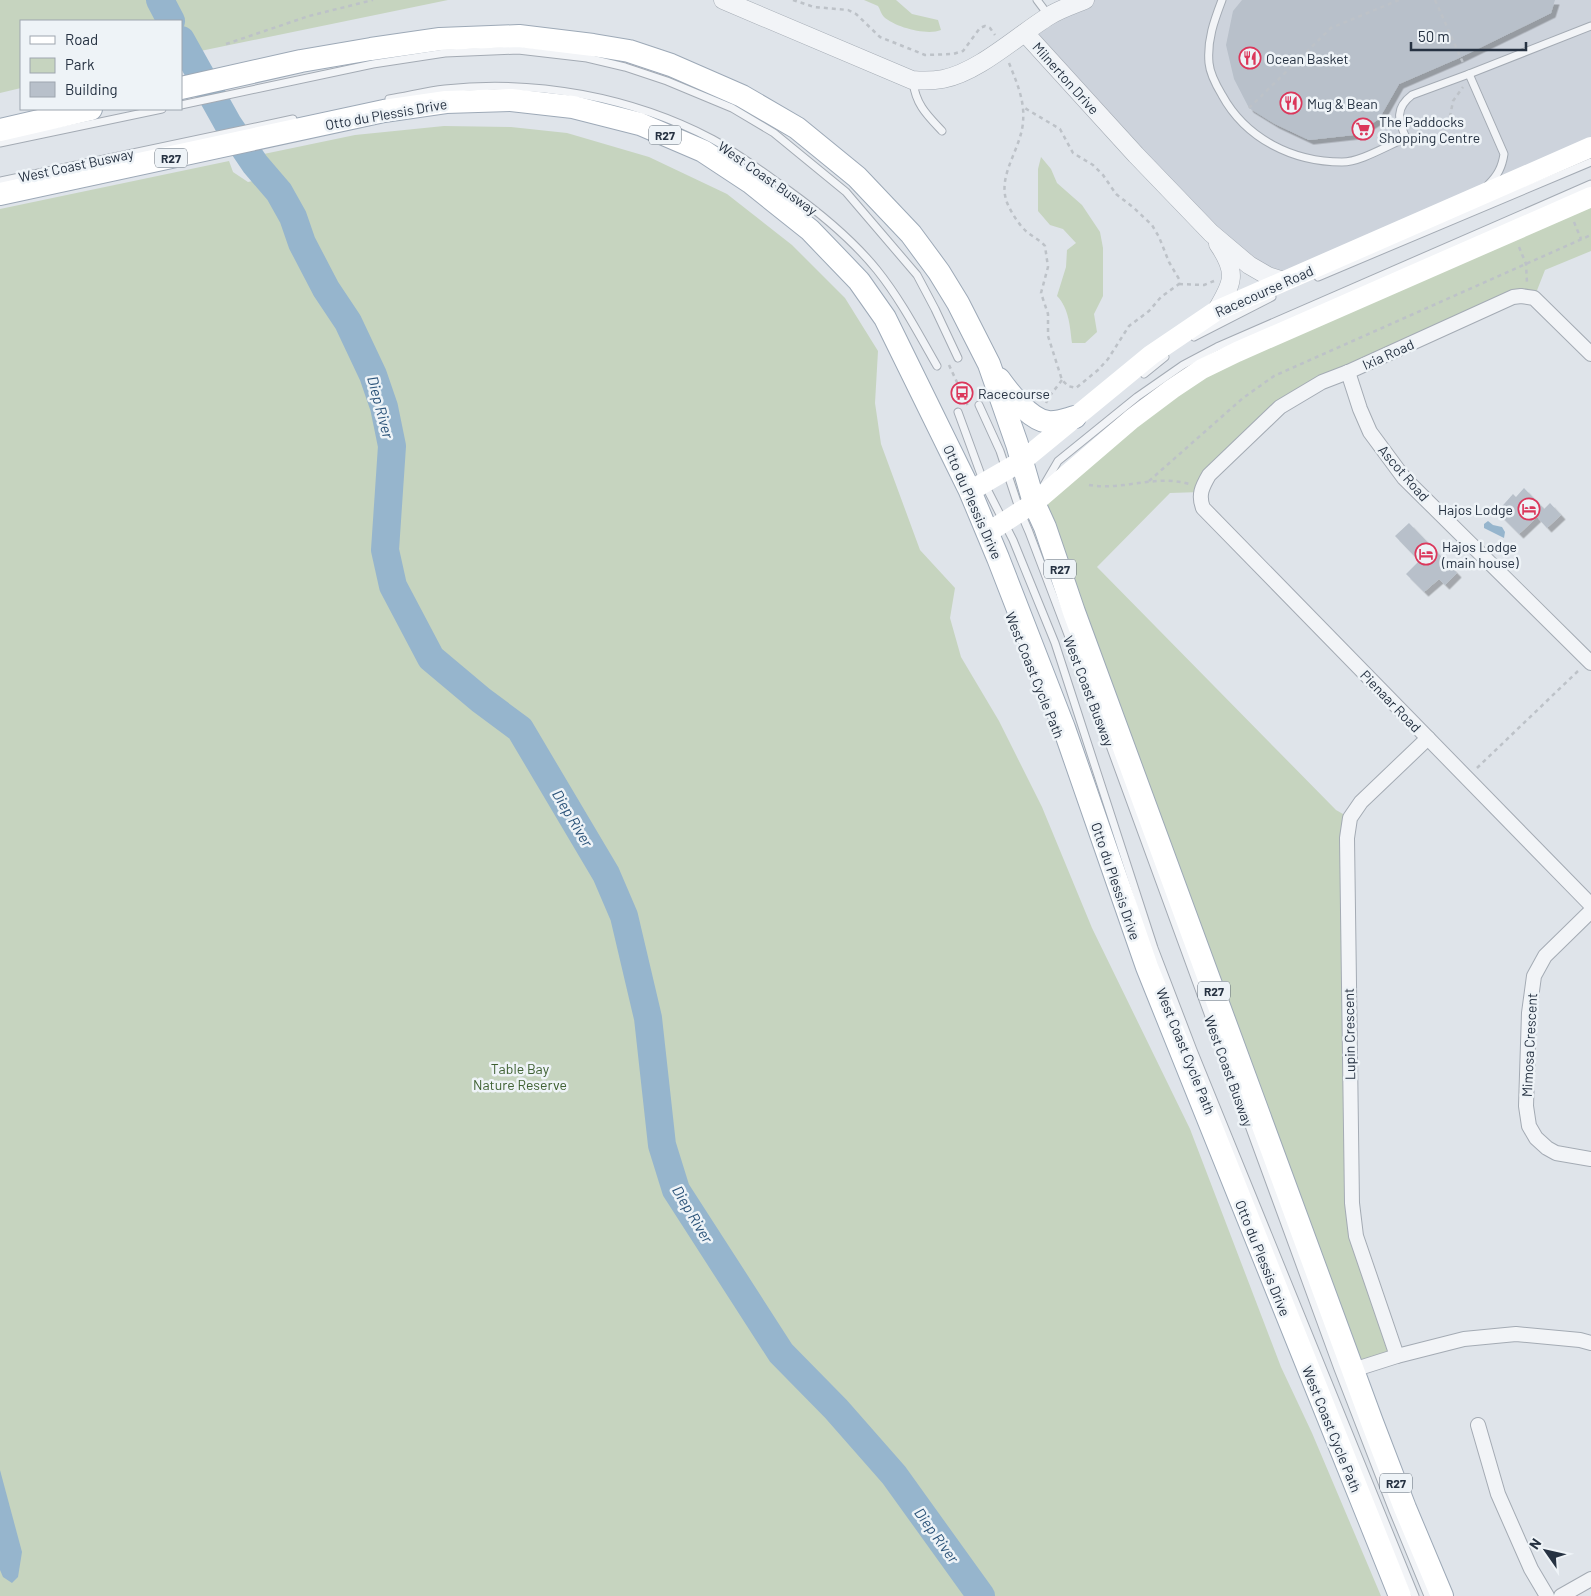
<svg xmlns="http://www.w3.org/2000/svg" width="1591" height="1596" viewBox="0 0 1591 1596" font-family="Barlow,sans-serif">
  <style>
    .built { fill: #cdd3dc }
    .green { fill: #c6d4bf }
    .water { fill: #96b5cd }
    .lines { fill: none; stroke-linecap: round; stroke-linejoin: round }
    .river { stroke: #96b5cd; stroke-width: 28 }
    .building { fill: #b8c0ca; filter: url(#shadow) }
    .service-casing { stroke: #a4abb4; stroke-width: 9 }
    .minor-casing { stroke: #a4abb4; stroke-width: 16 }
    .tertiary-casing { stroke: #a4abb4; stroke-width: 19 }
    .primary-casing { stroke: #9da9b7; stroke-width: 24 }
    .path { stroke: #bdc2c8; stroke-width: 2.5; stroke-dasharray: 4 4; stroke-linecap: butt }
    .service { stroke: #f2f4f7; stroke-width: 7 }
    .minor { stroke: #f2f4f7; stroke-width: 14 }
    .tertiary { stroke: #f2f4f7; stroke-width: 18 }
    .secondary { stroke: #fff; stroke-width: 20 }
    .primary { stroke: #fff; stroke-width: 22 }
    .labels { text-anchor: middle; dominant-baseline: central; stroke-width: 5; stroke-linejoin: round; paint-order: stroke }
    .shield { fill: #eef3f7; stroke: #626c78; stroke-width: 1 }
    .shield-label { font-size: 12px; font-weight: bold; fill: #263242 }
    .poi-label { font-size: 14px; fill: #263242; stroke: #eef3f7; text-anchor: start }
    .street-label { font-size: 14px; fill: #263242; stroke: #eef3f7 }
    .park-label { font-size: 14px; fill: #3e6032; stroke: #eef3f7 }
    .water-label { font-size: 15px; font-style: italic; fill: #2c547a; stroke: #eef3f7 }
  </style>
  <defs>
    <filter id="shadow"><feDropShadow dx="4.5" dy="4.5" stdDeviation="0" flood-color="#0004"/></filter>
  </defs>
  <rect width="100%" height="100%" fill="#dfe4ea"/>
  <path class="built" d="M1085,0H1591V147L1284,281L1260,272L1025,33Z"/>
  <g class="green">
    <path d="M0,0H448L181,55V21H21V88L0,93Z"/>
    <path d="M864,0H896L912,14L938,20L941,30C927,36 895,27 884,17C881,14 880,9 878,6Z"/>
    <path d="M444,126L511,127L567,133L649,157L727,194L792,245L845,298L878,351L875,403L881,444L920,550L955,588L950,618L961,657L999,721L1042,807L1092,928L1190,1129L1281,1367L1312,1433L1381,1596H0V209L229,161L233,172L248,182L276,176L259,155L355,135Z"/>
    <path d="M1041,157L1051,169L1057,183L1082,205L1100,232L1103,248V296L1094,314L1097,332L1085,343H1072C1070,327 1069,308 1057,296L1066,267L1067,250L1076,243L1063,229L1050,225L1038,211V169Z"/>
    <path d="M1591,197V251L1545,270L1534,298L1528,296L1303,392L1201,492L1170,493L1097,567L1336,810L1350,818L1352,1203L1397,1356L1353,1370L1034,503L1172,389Z"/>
  </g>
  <g class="water">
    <path d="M1488,521L1493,525L1502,527L1505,532L1504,538L1484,528V524Z"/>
    <path d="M0,1470L22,1552L18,1577L12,1583L3,1577L0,1570Z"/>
  </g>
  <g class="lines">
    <g class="river">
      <path d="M160,0L171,21"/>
      <path d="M181,40L228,124L255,164L279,192L293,217L302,243L326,289L348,322L373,375L384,407L392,446L385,550L393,586L431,658L481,700L520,729L606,874L624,916L648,1018L662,1145L676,1190L781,1353L836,1409L894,1475L981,1596"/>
    </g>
  </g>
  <g class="building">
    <path d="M1242,0H1555L1551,13L1459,58L1399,84L1379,119L1354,135L1309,140L1275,124L1249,108L1234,79L1226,45L1233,11Z"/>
    <path d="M1524,488L1544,509L1550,503L1561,515L1547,528L1537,517L1519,534L1497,512L1513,494L1516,497Z"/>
    <path d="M1409,523L1457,573L1445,585L1439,579L1424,592L1406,574L1419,561L1395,536Z"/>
  </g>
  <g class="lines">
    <g class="service-casing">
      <g id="service">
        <path d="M1037,0L1049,16"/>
        <path d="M1222,0C1214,21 1207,40 1209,63C1210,74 1216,85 1222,95C1246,139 1293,162 1342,162C1361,162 1388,145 1406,138C1398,120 1395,108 1412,95L1469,74L1591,26"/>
        <path d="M1469,74L1504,154C1502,167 1498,175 1488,185"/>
        <path d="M913,82C916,105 927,115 942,131"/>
        <path d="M389,99C408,96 426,91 445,89C535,79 632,97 712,139C739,154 763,172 788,190C820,213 852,239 877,270C901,300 918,333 937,366"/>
        <path d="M181,105L373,64L445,53L518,50L587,58L625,67L667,81L732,108L774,133L846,192L917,275L935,309L958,358"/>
        <path d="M0,143L162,109"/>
        <path d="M0,181L293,119"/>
        <path d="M1318,277L1591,162"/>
        <path d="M1194,337L1272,297"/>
        <path d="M1144,374L1165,357"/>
        <path d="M979,405L1000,451L1020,511L1029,532L1105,732L1338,1369L1393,1511L1428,1596"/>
        <path d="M958,412L984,483L1013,540L1055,643L1154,948L1193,1050L1415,1596"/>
        <path d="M1044,485L1058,461L1137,397L1183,365L1217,347L1591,184"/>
      </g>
    </g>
    <g class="minor-casing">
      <g id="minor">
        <path d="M1591,354L1534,298L1521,296L1513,297L1348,372L1322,382L1280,407L1209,475C1202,487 1198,495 1203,508L1591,905"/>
        <path d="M1348,372L1360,409L1370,432L1404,478L1591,663"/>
        <path d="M1591,911L1545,956L1534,976L1529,1013L1526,1106L1529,1126L1536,1138L1547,1148L1556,1153L1591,1159"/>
        <path d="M1397,1356L1356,1236L1352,1203L1347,838L1350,818L1361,802L1428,738"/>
        <path d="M1353,1370L1397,1356L1464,1339L1516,1334L1580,1340L1591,1343"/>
        <path d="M1478,1425L1498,1494L1531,1569L1547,1596"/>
        <path d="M1561,1596L1591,1579"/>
      </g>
    </g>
    <g class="tertiary-casing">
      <g id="tertiary">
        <path d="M723,0L912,80C923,81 933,81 943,79C979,72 1018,35 1049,16C1060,9 1073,5 1085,0"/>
        <path d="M1025,33L1136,155L1211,233L1249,265L1268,276L1284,281"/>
        <path d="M1216,311C1233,283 1238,273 1218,244"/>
      </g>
    </g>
    <g class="primary-casing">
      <g id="primary">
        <path d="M181,88L301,61L371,49L440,39L519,36L593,45L629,51L671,65L742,96L797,128L857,177L911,234L939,272L958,303L989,364L1017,444L1034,503L1045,527L1074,612L1372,1422L1405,1508L1442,1596"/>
        <path d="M0,130L91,109"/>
        <path d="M0,194L384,111L446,102L511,100L573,107L640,124L703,151L750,182L810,230L859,281L885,318L970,491L998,558L1064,728L1147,967L1400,1596"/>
        <path d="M999,379C1009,393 1030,420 1048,422C1058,423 1067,419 1075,417"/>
      </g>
    </g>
    <g class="path">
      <path d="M793,0L814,7L848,10L856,14L880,37L925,55L953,54L963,51L980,28L985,26L990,28L995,35"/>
      <path d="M1435,0L1464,65"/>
      <path d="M226,44L309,16L373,0"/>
      <path d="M1009,63C1017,83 1025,101 1023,122C1021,151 994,178 1009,207C1013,215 1020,226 1027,232C1033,237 1040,240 1045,246L1048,267L1041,293L1048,314V336L1062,380L1068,386L1076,388L1098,370L1108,359L1129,326L1149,311L1161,297L1179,284V279L1169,262L1159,237L1152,225L1134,208L1116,194L1103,175L1093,165L1073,153L1060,129L1023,107"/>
      <path d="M1249,108L1331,28L1399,0"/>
      <path d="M1450,117L1453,101L1463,87"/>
      <path d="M1574,222L1581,239"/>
      <path d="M1519,247L1526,264L1527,283"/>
      <path d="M1179,284L1204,285L1214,281"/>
      <path d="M949,365L968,406"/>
      <path d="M1046,403L1049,397L1062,380"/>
      <path d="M1149,481L1243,398L1274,376L1591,235"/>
      <path d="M1089,485C1123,491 1155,474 1189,484"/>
      <path d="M1477,768L1578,671"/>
    </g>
    <use href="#service" class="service"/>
    <use href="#minor" class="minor"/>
    <use href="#tertiary" class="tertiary"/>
    <g class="secondary">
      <path d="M970,491L1022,461L1151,355L1216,311L1591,147"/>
      <path d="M987,533L1034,503L1132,419L1172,389L1202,369L1237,352L1591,197"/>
    </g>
    <use href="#primary" class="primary"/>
  </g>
  <defs>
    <g id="restaurant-ring" transform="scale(1.125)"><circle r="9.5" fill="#eef3f7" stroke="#db375b" stroke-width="1.5"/><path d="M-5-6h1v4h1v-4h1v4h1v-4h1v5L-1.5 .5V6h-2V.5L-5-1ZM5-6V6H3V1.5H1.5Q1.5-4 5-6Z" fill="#db375b"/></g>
    <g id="supermarket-ring" transform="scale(1.125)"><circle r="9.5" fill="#eef3f7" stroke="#db375b" stroke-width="1.5"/><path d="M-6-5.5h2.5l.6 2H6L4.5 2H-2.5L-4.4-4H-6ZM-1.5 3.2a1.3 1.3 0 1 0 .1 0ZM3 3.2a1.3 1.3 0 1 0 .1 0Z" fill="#db375b"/></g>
    <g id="bus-ring" transform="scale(1.125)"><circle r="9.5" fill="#eef3f7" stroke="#db375b" stroke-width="1.5"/><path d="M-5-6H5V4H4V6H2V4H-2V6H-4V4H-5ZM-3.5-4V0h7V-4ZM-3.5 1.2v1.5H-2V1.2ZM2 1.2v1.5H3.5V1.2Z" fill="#db375b"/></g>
    <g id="hotel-ring" transform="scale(1.125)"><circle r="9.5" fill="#eef3f7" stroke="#db375b" stroke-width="1.5"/><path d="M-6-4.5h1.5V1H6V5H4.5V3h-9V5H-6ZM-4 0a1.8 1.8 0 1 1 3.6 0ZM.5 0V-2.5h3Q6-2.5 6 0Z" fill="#db375b"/></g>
  </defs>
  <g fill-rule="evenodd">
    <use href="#restaurant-ring" x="1250" y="58"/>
    <use href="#restaurant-ring" x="1291" y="103"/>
    <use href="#supermarket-ring" x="1363" y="129"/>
    <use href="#bus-ring" x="962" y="393"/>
    <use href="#hotel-ring" x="1529" y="509"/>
    <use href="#hotel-ring" x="1426" y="554"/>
  </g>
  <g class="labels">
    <g class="shield">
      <rect x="649" y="125.5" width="32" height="19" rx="4"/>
      <rect x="155" y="148.5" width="32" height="19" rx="4"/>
      <rect x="1044" y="559.5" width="32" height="19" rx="4"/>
      <rect x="1198" y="981.5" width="32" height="19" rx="4"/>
      <rect x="1380" y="1473.5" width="32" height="19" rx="4"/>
    </g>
    <g class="shield-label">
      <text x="665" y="135">R27</text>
      <text x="171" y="158">R27</text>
      <text x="1060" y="569">R27</text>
      <text x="1214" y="991">R27</text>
      <text x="1396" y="1483">R27</text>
    </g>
    <g class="poi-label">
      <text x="1266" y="58">Ocean Basket</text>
      <text x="1307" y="103">Mug &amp; Bean</text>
      <text x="1379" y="121">The Paddocks<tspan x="1379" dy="16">Shopping Centre</tspan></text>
      <text x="978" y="393">Racecourse</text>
      <text x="1513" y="509" text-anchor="end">Hajos Lodge</text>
      <text x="1442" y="546">Hajos Lodge<tspan x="1442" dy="16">(main house)</tspan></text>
    </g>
    <g class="street-label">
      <text transform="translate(1066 78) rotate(48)">Milnerton Drive</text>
      <text transform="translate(386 114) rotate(-10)">Otto du Plessis Drive</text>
      <text transform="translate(76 165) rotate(-12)">West Coast Busway</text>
      <text transform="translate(768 178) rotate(35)">West Coast Busway</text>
      <text transform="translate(1264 291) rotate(-24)">Racecourse Road</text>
      <text transform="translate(1388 354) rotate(-24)">Ixia Road</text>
      <text transform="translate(1404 473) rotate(49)">Ascot Road</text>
      <text transform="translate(973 502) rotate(66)">Otto du Plessis Drive</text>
      <text transform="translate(1035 675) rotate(68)">West Coast Cycle Path</text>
      <text transform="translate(1089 691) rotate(69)">West Coast Busway</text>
      <text transform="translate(1391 701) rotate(46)">Pienaar Road</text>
      <text transform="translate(1116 881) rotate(71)">Otto du Plessis Drive</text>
      <text transform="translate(1349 1034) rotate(-91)">Lupin Crescent</text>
      <text transform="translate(1529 1045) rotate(-87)">Mimosa Crescent</text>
      <text transform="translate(1186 1051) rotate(68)">West Coast Cycle Path</text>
      <text transform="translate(1229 1071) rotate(70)">West Coast Busway</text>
      <text transform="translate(1263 1258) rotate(68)">Otto du Plessis Drive</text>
      <text transform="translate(1332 1429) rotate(68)">West Coast Cycle Path</text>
    </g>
    <g class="park-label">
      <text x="520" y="1068">Table Bay<tspan x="520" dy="16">Nature Reserve</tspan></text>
    </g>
    <g class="water-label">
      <text transform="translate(381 407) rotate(75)">Diep River</text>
      <text transform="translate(573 818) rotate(59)">Diep River</text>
      <text transform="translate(693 1214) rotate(59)">Diep River</text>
      <text transform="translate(937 1535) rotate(54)">Diep River</text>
    </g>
  </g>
  <rect x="20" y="20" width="162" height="90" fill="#eef3f7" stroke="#9ea6af"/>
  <rect x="30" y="36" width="25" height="8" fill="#ffffff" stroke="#9ea6af"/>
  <text x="65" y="45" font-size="15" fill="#263242">Road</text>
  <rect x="30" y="58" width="25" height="15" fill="#c6d4bf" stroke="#9ea6af"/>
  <text x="65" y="70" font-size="15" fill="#263242">Park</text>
  <rect x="30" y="82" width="25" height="15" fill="#b8c0ca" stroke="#9ea6af"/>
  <text x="65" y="95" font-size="15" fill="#263242">Building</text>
  <g transform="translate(1546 1551) rotate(304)" stroke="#eef3f7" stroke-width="4" paint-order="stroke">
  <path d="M0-4L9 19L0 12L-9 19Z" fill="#263242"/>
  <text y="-8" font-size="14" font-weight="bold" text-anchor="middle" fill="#263242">N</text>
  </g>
  <path d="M1411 42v8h115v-8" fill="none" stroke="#263242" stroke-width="2.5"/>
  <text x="1418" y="42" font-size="15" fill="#263242" stroke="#eef3f7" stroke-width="4" paint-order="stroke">50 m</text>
</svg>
